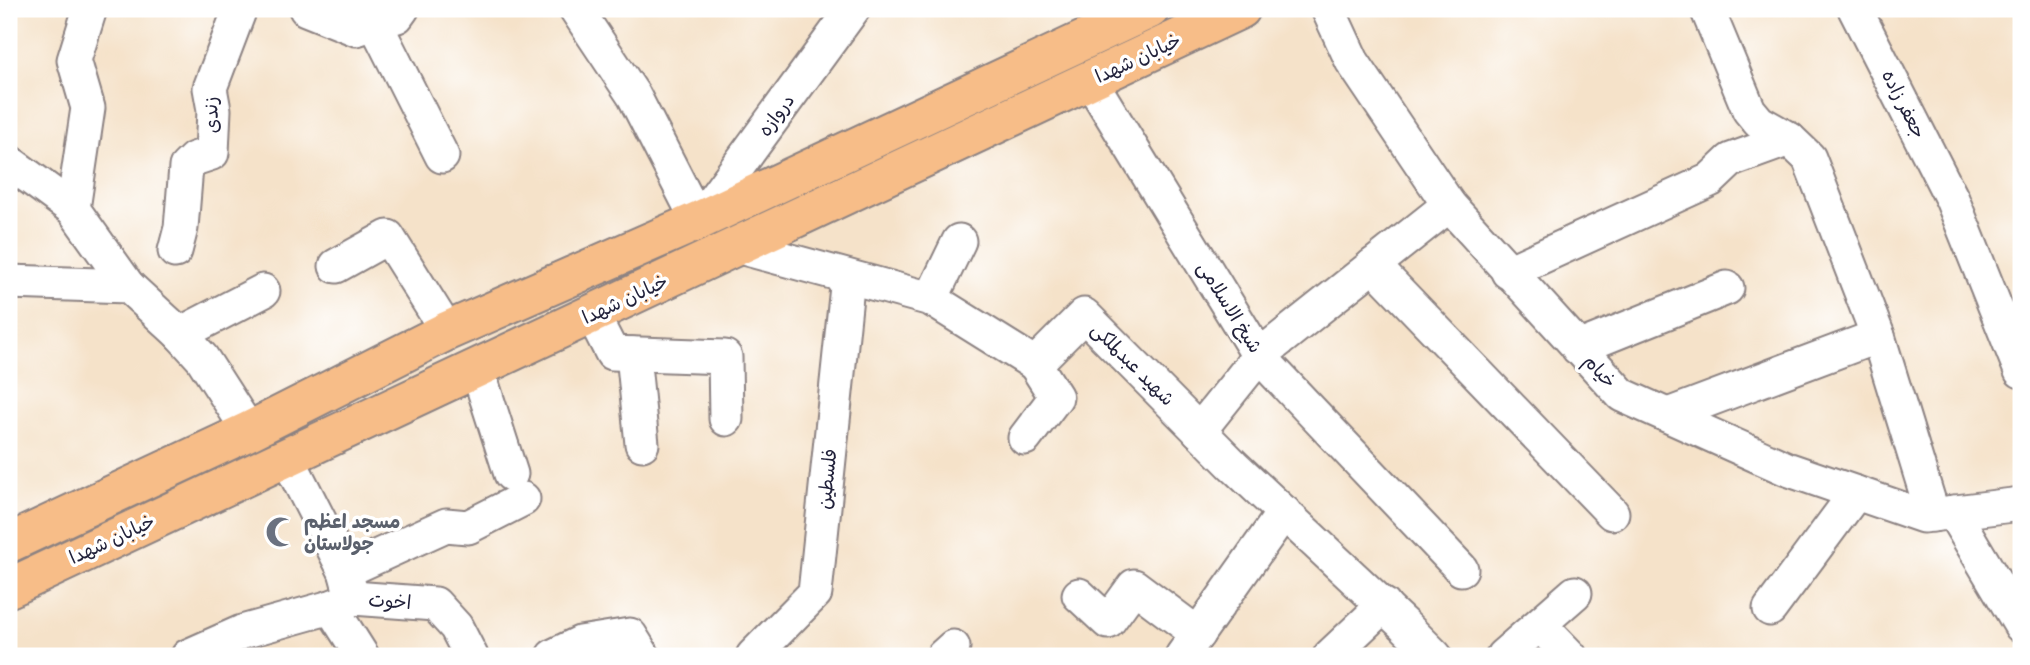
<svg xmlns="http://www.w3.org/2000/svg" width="2030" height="665" viewBox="0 0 2030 665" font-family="Sriracha,'Playpen Sans Arabic',sans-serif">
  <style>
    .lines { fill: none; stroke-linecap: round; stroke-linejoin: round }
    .minor-casing { stroke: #8c8282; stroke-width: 37 }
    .major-casing { stroke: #8c8282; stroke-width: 42 }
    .minor { stroke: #fff; stroke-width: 33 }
    .major { stroke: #f7bd88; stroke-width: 38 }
    .labels { text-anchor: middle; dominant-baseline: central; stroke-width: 7; stroke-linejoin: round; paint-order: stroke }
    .street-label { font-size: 19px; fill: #22223b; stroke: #fff }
    .worship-label { font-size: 19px; font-weight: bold; fill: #5b616d; stroke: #fff; text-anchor: start }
  </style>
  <rect width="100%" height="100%" fill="#fff"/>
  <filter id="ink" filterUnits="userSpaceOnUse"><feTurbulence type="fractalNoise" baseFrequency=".0143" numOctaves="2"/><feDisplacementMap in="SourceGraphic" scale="14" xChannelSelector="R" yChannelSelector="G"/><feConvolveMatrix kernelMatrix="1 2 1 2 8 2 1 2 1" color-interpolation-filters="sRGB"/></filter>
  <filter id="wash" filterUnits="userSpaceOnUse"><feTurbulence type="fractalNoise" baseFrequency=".00686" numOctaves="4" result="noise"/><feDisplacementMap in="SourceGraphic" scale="28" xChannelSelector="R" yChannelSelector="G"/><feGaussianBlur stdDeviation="1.57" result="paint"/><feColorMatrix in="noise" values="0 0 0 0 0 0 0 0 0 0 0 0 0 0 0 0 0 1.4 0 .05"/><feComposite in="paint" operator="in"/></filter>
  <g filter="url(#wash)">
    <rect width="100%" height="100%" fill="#f5e2c9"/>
  </g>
  <g filter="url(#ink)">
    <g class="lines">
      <g class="minor-casing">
        <g id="minor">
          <path d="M90,9L74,60L88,108L73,209L128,286"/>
          <path d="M306,9L356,29L397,16L402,9"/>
          <path d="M576,9L634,96L698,221L853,9"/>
          <path d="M1328,9L1352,61L1449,205L1622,395L1787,469L1923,516L2021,504"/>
          <path d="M1707,9L1749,110L1759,122L1789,139L1809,158L1878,336L1933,515"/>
          <path d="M1855,9L1952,199L2021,371"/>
          <path d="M375,23L442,156"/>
          <path d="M1090,80L1259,356L1461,569"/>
          <path d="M9,162L73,209"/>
          <path d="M736,246L931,299L1035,364L1084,315L1233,465L1404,625L1435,656"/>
          <path d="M175,251L181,228L186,167L194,159L212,153L214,110L210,88L240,9"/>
          <path d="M1373,265L1612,513"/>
          <path d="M336,266L388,237L447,331"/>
          <path d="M1508,272L1710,180L1731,160L1789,139"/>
          <path d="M9,282L128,286L180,334L202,358L249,431"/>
          <path d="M931,299L959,241"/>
          <path d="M592,314L612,353L725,357L726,419"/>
          <path d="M180,334L263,291"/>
          <path d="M1578,348L1727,288"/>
          <path d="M633,354L642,444"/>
          <path d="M477,368L511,474"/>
          <path d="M1668,415L1878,336"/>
          <path d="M1199,431L1259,356L1449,205"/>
          <path d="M1025,438L1056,397L1035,364"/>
          <path d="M287,457L345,571L351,593"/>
          <path d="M1953,512L2021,626"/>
          <path d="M345,571L446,525L468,527L523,499"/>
          <path d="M1079,595L1108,622L1134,586L1198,634"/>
          <path d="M331,607L362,656"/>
          <path d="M1770,609L1856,493"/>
          <path d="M1540,625L1570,656"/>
          <path d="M188,656L242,632L331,607L353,598L435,604L456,627L471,656"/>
          <path d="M553,656L580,643L630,635L643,656"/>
          <path d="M753,656L815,593L848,277"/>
          <path d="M943,656L953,647"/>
          <path d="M1182,656L1284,512"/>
          <path d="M1330,656L1384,605"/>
          <path d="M1503,656L1575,593"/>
        </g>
      </g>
      <g class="major-casing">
        <g id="major">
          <path d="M9,543L249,431L447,331L698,221L1150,9"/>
          <path d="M9,588L1241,9"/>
        </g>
      </g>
      <use href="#minor" class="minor"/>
      <use href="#major" class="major"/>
    </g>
  </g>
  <defs>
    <g id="mosque-bare" transform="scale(2.415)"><path d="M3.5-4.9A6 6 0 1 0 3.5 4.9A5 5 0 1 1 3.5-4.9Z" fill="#6b7280" stroke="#fff" stroke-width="2.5" paint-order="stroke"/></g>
  </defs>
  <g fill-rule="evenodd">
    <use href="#mosque-bare" x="281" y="532"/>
  </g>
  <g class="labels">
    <g class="street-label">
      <text transform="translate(1138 58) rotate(-25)">خیابان شهدا</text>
      <text transform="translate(1904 104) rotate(63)">جعفر زاده</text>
      <text transform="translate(211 115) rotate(-92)">زندی</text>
      <text transform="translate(776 115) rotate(-54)">دروازه</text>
      <text transform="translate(625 299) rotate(-25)">خیابان شهدا</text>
      <text transform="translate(1230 307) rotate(58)">شیخ الاسلامی</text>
      <text transform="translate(1133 364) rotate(45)">شهید عبدلملکی</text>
      <text transform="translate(1600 371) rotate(47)">خیام</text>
      <text transform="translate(827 479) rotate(-84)">فلسطین</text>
      <text transform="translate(112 539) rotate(-25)">خیابان شهدا</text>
      <text transform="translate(390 601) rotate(4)">اخوت</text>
    </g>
    <g class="worship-label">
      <text x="304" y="521">مسجد اعظم<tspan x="304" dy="22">جولاستان</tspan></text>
    </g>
  </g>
  <rect width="2030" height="665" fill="none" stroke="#fff" stroke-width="35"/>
</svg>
